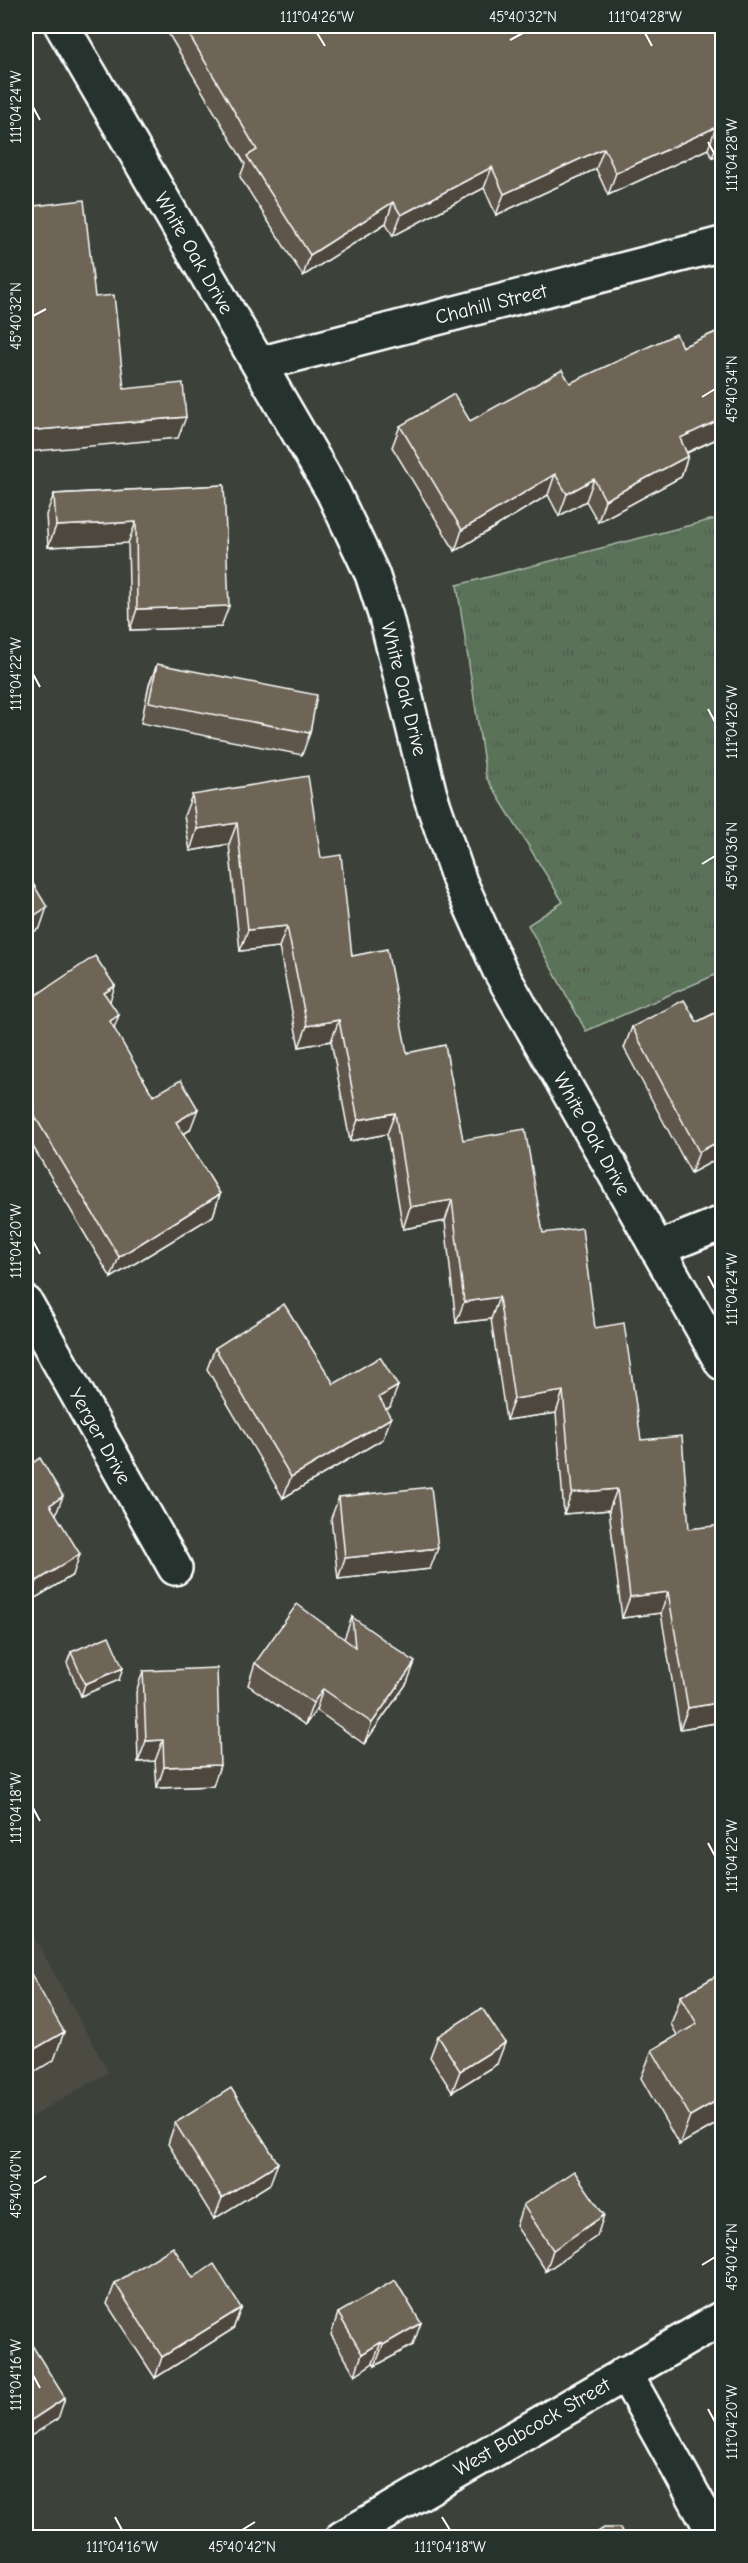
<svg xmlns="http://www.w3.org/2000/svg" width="748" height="2563" viewBox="0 0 748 2563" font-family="'Comic Neue',sans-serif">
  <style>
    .built { fill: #4b4c43 }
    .grass { fill: url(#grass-tufts); stroke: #acb9ac; stroke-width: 1.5 }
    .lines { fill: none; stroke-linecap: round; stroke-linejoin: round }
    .street-casing { stroke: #fff; stroke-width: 38 }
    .secondary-casing { stroke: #fff; stroke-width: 38 }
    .street { stroke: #26332d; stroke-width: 33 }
    .secondary { stroke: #26332d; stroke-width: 33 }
    .wall { fill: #5f574b; stroke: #fff; stroke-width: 1.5 }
    .shaded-wall { fill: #4d473d; stroke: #fff; stroke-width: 1.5 }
    .building { fill: #6e6557; stroke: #fff; stroke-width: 1.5 }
    .ticks { fill: none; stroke: #fff; stroke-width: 2 }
    .labels { text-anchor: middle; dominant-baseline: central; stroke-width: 4.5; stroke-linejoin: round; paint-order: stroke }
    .street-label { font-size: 20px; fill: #fff; stroke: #26332d }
    .neatline { fill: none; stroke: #fff; stroke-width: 2 }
    .ticks-label { font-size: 15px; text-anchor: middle; fill: #fff }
  </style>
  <defs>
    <pattern id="grass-tufts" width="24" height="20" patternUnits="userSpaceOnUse" patternTransform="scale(1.5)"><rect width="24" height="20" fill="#5a7359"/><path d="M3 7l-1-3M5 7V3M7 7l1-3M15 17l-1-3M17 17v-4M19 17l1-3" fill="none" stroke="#515a51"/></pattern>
  </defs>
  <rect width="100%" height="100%" fill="#3c423a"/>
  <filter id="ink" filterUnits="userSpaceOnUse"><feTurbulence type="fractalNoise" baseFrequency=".0167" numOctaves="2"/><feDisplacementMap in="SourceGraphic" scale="12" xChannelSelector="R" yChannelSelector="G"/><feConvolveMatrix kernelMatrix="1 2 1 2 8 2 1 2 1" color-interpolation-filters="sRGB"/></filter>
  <g filter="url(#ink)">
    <path class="built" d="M26,1922L108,2072L26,2120Z"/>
    <path class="grass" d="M722,517V972L586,1031L528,925L563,902L486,777L457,585Z"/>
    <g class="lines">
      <g class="street-casing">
        <g id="street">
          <path d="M62,26L333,492L372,574L386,617L430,795L460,882L499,969L722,1363"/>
          <path d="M259,364L722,244"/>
          <path d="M657,1249L722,1223"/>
          <path d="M26,1303L175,1568"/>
          <path d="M625,2373L717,2538"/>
        </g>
      </g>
      <g class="secondary-casing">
        <path id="secondary" d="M342,2538L722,2318"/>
      </g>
      <use href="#street" class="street"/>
      <use href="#secondary" class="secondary"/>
    </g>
    <g class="wall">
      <path d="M164,26H723V153L712,158L708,149L608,195L596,169L496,215L484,188L393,236L386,223L303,276L240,177L245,164Z"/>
      <path d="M723,329V436L687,453L681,477L598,522L586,501L559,516L548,495L455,551L392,447L400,426L470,421L570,383L682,347Z"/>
      <path d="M224,485L221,627L130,630L128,543L48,547L46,515L54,494Z"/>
      <path d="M157,664L310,733L302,755L141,723L149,685Z"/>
      <path d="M192,795L321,858L352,956L407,1053L463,1140L543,1233L595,1328L641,1440L689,1529L723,1525V1736L721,1722L680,1729L661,1613L622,1618L609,1510L564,1514L556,1413L506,1420L491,1319L456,1323L445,1221L403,1229L387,1134L350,1141L331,1041L299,1047L279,947L240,951L229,844L190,851L184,816Z"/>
      <path d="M110,1001L114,1029L153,1096L190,1130L183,1134L220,1194L213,1216L111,1278L26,1135V1002Z"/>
      <path d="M723,1009V1156L691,1173L624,1048L632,1027L697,1022Z"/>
      <path d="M215,1348L390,1407L386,1409L383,1439L283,1498L207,1369Z"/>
      <path d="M26,1467L56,1515L73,1575L29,1602L26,1596Z"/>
      <path d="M339,1497L430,1569L338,1579L331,1518Z"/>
      <path d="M352,1617L407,1683L364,1744L316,1710L305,1725L248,1685L255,1663L344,1639Z"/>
      <path d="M71,1652L119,1680L81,1696L67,1663Z"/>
      <path d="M143,1671L220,1765L213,1786L157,1788L155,1761L138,1762L136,1692Z"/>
      <path d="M723,1972V2120L679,2145L641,2078L652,2050L677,2035L671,2024L681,1996Z"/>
      <path d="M438,2036L497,2064L452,2092L430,2057Z"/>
      <path d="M175,2123L270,2184L214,2219L168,2144Z"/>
      <path d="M523,2205L597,2236L546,2271L516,2226Z"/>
      <path d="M115,2283L241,2308L233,2329L155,2378L107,2304Z"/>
      <path d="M338,2313L413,2345L375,2366L373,2363L355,2375L331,2335Z"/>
      <path d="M26,2337L58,2419L26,2439Z"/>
    </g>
    <g class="shaded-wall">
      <path d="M716,127L708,149L608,195L616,173Z"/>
      <path d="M723,136V153L712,158L720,137Z"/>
      <path d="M604,148L596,169L496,215L504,194Z"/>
      <path d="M492,167L484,188L393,236L401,215Z"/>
      <path d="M393,202L386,223L303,276L310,255Z"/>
      <path d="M186,417L178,438L26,452V431Z"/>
      <path d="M723,418V436L672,459L680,438Z"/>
      <path d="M688,456L681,477L598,522L605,500Z"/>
      <path d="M555,474L548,495L455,551L462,530Z"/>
      <path d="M594,479L586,501L559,516L567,494Z"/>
      <path d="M136,522L128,543L48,547L56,526Z"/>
      <path d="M229,606L221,627L130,630L137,609Z"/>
      <path d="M237,823L229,844L190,851L197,829Z"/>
      <path d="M47,907L40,928L26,937V921Z"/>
      <path d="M287,926L279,947L240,951L248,930Z"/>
      <path d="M115,986L108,1007L104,993Z"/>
      <path d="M119,1015L111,1036L110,1021Z"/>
      <path d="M339,1020L331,1041L299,1047L307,1026Z"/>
      <path d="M198,1109L190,1130L168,1143L176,1122Z"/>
      <path d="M395,1113L387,1134L350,1141L358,1120Z"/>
      <path d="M723,1139V1156L691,1173L699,1152Z"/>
      <path d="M220,1194L213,1216L111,1278L119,1257Z"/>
      <path d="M452,1200L445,1221L403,1229L410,1207Z"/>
      <path d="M499,1297L491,1319L456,1323L464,1302Z"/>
      <path d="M398,1386L390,1407L371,1418L379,1397Z"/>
      <path d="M563,1391L556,1413L506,1420L514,1399Z"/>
      <path d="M391,1418L383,1439L283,1498L291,1477Z"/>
      <path d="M617,1489L609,1510L564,1514L572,1493Z"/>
      <path d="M63,1496L55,1517L50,1505Z"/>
      <path d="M438,1548L430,1569L338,1579L345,1558Z"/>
      <path d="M80,1554L73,1575L29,1602L37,1581Z"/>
      <path d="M668,1592L661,1613L622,1618L630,1597Z"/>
      <path d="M415,1662L407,1683L364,1744L372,1723Z"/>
      <path d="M123,1668L119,1680L81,1696L85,1684Z"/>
      <path d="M323,1689L316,1710L305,1725L313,1703Z"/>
      <path d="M723,1702V1718L721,1722L680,1729L688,1708Z"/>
      <path d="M163,1740L155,1761L138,1762L146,1741Z"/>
      <path d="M220,1765L213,1786L157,1788L164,1767Z"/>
      <path d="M64,2032L54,2060L26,2077V2054Z"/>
      <path d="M505,2043L497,2064L452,2092L460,2071Z"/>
      <path d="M723,2097V2120L679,2145L690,2116Z"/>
      <path d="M278,2163L270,2184L214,2219L222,2198Z"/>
      <path d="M604,2215L597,2236L546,2271L553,2250Z"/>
      <path d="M241,2308L233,2329L155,2378L162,2357Z"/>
      <path d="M421,2323L413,2345L375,2366L383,2345Z"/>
      <path d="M381,2342L373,2363L355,2375L362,2354Z"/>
      <path d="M65,2398L58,2419L26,2439V2432L30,2421Z"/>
    </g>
    <g class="building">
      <path d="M184,26H723V136L720,137L716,127L616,173L604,148L504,194L492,167L401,215L393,202L310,255L247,156L257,150Z"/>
      <path d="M84,200L95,297L114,295L124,389L183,383L186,417L26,431V207Z"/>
      <path d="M723,329V418L680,438L688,456L605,500L594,479L567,494L555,474L462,530L400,426L454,394L470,421L562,370L570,383L676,334L682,347Z"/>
      <path d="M224,485L229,606L137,609L136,522L56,526L54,494Z"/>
      <path d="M157,664L317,695L310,733L149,702Z"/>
      <path d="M308,776L321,858L341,855L352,956L387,949L407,1053L445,1045L463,1140L525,1129L543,1233L582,1228L595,1328L624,1323L641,1440L682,1436L689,1529L723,1525V1702L688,1708L668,1592L630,1597L617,1489L572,1493L563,1391L514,1399L499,1297L464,1302L452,1200L410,1207L395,1113L358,1120L339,1020L307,1026L287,926L248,930L237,823L197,829L192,795Z"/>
      <path d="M26,872L47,907L26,921Z"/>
      <path d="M95,956L115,986L104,993L119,1015L110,1021L153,1096L181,1080L198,1109L176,1122L220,1194L119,1257L31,1110L35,1108L26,1093V1002Z"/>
      <path d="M684,1000L697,1022L723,1009V1139L699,1152L632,1027Z"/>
      <path d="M284,1304L334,1384L380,1357L398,1386L379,1397L391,1418L291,1477L215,1348Z"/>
      <path d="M40,1458L63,1496L50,1505L80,1554L37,1581L26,1562V1467Z"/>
      <path d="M431,1487L438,1548L345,1558L339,1497Z"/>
      <path d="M297,1604L355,1647L352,1617L415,1662L372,1723L323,1689L313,1703L255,1663Z"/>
      <path d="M109,1636L123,1668L85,1684L71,1652Z"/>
      <path d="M217,1668L220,1765L164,1767L163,1740L146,1741L143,1671Z"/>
      <path d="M26,1965L64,2032L26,2054Z"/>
      <path d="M723,1972V2097L690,2116L652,2050L697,2024L681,1996Z"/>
      <path d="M482,2008L505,2043L460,2071L438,2036Z"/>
      <path d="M231,2088L278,2163L222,2198L175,2123Z"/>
      <path d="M574,2171L604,2215L553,2250L523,2205Z"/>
      <path d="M173,2247L193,2278L214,2264L241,2308L162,2357L115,2283Z"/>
      <path d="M395,2280L421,2323L383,2345L381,2342L362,2354L338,2313Z"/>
      <path d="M26,2337H27L65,2398L30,2421L26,2414Z"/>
      <path d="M604,2528H620L626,2538H588Z"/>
    </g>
  </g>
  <path class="ticks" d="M317,33L325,46M645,33L652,46M510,40L523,33M33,107L40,120M708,142L715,155M33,316L46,309M702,397L715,389M33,674L40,687M708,709L715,722M702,864L715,856M33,1241L40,1254M708,1276L715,1289M33,1808L40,1821M708,1843L715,1856M33,2184L46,2176M702,2265L715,2257M33,2375L40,2388M708,2409L715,2422M115,2517L122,2530M442,2517L450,2530M242,2530L255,2522"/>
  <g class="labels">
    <g class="street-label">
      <text transform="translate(194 253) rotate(60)">White Oak Drive</text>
      <text transform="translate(491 304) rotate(-14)">Chahill Street</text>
      <text transform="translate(404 689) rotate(76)">White Oak Drive</text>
      <text transform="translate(592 1134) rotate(61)">White Oak Drive</text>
      <text transform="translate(100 1436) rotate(61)">Yerger Drive</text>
      <text transform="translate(532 2427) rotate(-30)">West Babcock Street</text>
    </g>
  </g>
  <rect width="748" height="2563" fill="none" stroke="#26332d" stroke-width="66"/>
  <rect x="33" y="33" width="682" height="2497" class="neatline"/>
  <g class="ticks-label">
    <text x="317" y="22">111°04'26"W</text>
    <text x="523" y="22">45°40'32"N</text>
    <text x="645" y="22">111°04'28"W</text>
    <text transform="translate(16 107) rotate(-90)" y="5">111°04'24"W</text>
    <text transform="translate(732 155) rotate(-90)" y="5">111°04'28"W</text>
    <text transform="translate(16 316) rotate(-90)" y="5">45°40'32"N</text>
    <text transform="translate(732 389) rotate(-90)" y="5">45°40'34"N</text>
    <text transform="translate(16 674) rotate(-90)" y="5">111°04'22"W</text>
    <text transform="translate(732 722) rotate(-90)" y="5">111°04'26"W</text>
    <text transform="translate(732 856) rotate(-90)" y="5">45°40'36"N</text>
    <text transform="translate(16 1241) rotate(-90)" y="5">111°04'20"W</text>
    <text transform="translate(732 1289) rotate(-90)" y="5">111°04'24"W</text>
    <text transform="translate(16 1808) rotate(-90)" y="5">111°04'18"W</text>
    <text transform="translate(732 1856) rotate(-90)" y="5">111°04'22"W</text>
    <text transform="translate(16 2184) rotate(-90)" y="5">45°40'40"N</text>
    <text transform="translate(732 2257) rotate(-90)" y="5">45°40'42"N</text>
    <text transform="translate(16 2375) rotate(-90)" y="5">111°04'16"W</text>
    <text transform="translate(732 2422) rotate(-90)" y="5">111°04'20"W</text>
    <text x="122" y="2552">111°04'16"W</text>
    <text x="242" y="2552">45°40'42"N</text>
    <text x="450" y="2552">111°04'18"W</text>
  </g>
</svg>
